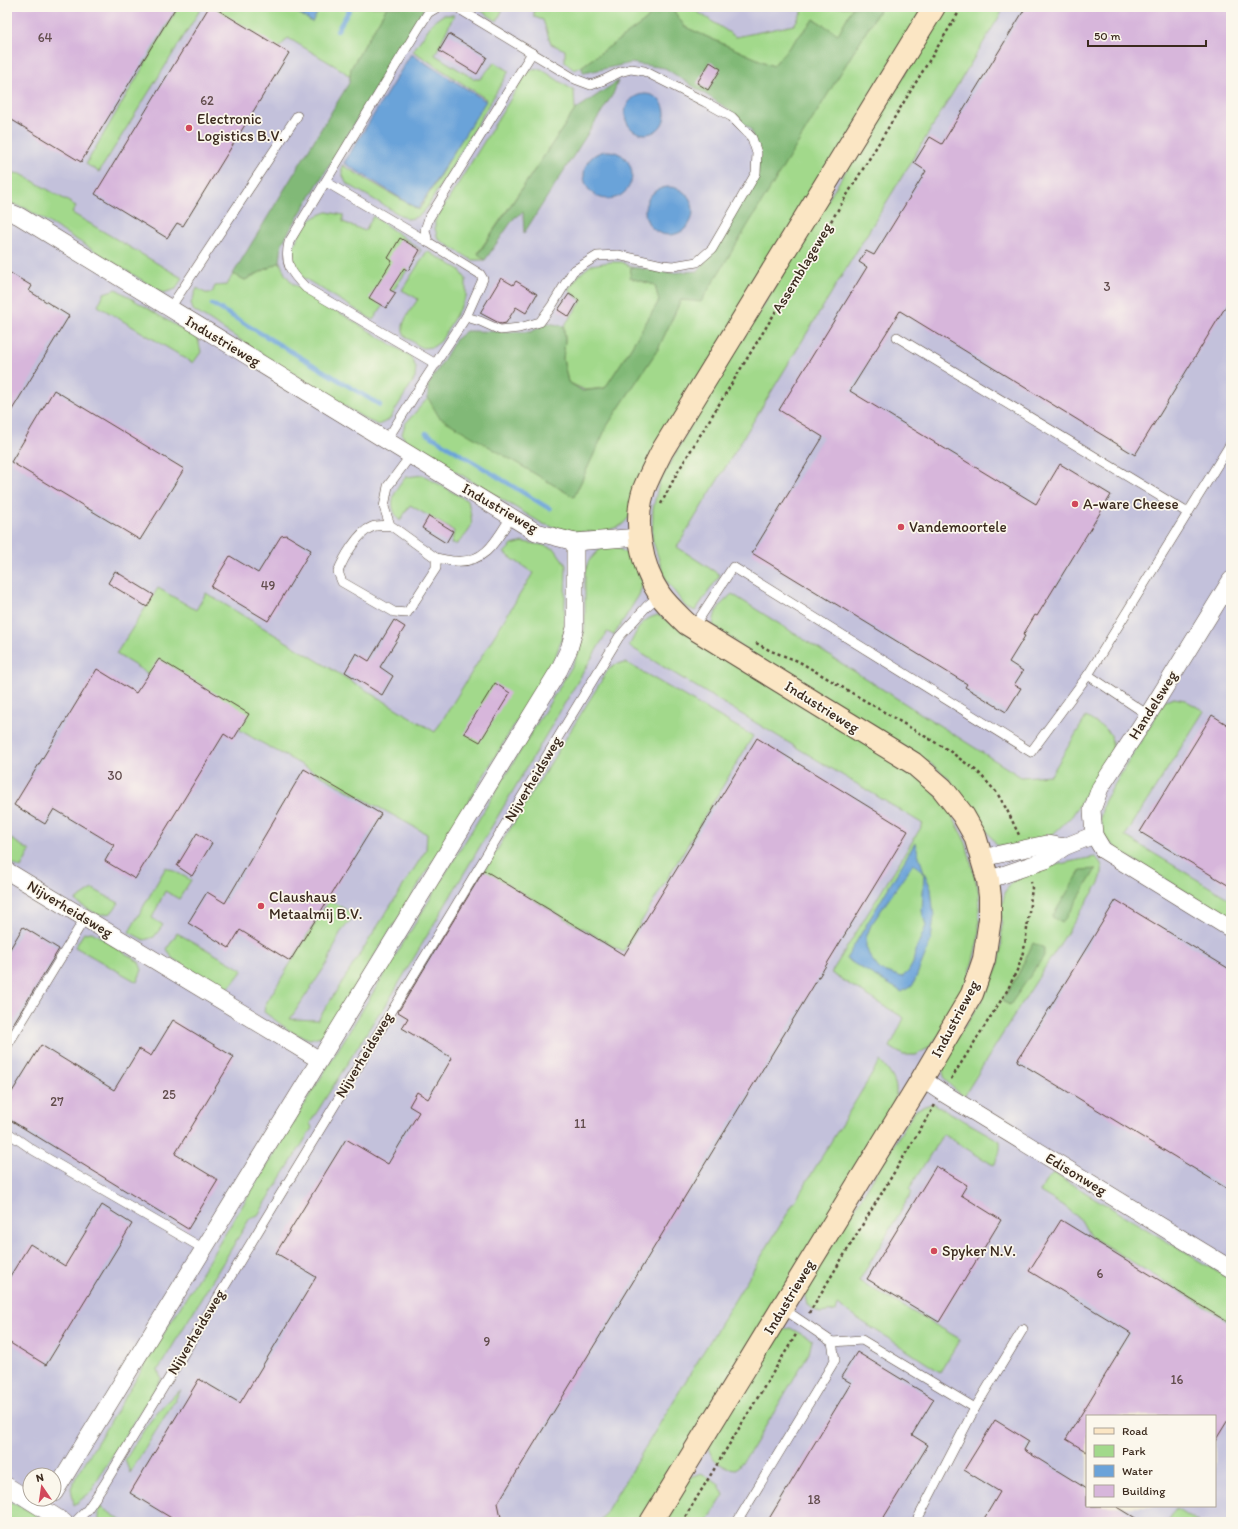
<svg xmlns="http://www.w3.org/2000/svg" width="1238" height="1529" viewBox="0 0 1238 1529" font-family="Itim,sans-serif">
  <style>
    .industrial { fill: #c3c1db; fill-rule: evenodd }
    .green { fill: #a2d98b; stroke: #6e8254; fill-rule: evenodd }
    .forest { fill: #81b977; stroke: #5e724a }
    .water { fill: #6ba3d9; stroke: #53667c; fill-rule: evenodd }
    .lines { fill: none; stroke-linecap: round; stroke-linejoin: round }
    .stream { stroke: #6ba3d9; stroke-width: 4.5 }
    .building { fill: #d7b6db }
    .lane-casing { stroke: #564638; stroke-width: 10 }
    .street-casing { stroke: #564638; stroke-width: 18 }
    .secondary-casing { stroke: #564638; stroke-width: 24 }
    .path { stroke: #564638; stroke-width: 2.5; stroke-dasharray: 3 3; stroke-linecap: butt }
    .lane { stroke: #fff; stroke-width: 9 }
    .street { stroke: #fff; stroke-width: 17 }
    .secondary { stroke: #fbe6c4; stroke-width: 22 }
    .poi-dot { fill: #d1495b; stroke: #fbf7ec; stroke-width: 1.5 }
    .labels { text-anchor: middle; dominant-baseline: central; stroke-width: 3.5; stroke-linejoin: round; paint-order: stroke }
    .number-label { font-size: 13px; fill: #624d4d }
    .poi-label { font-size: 15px; fill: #3b2a1e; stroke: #fbf7ec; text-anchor: start }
    .street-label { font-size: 15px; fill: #3b2a1e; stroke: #fbf7ec }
  </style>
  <rect width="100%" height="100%" fill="#fbf7ec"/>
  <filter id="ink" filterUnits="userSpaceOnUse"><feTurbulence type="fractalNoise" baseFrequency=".025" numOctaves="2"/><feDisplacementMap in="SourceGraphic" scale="8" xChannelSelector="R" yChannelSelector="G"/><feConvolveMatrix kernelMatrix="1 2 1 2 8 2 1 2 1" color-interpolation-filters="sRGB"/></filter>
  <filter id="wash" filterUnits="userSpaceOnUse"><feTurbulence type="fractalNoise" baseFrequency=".012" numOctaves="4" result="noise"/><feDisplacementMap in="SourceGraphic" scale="16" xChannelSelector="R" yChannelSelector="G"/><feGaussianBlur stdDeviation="0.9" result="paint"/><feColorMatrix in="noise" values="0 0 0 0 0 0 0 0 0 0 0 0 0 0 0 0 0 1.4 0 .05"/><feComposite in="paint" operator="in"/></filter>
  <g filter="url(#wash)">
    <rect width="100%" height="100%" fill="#ede7cb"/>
    <path class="industrial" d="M7,7H1231V1522H7ZM1087,1416H1215V1506H1087ZM30,1475H54V1499H30Z"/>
    <g class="green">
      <path d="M174,7H202L99,172L86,164L177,9Z"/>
      <path d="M211,7H289L312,21L321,7H387L351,68L350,77L342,70L288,38L279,48Z"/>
      <path d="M475,7H504L497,21Z"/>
      <path d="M534,7H658L645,21L581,67L574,70L565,62V50L551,44L543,20L534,17Z"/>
      <path d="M671,7H690L736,37L794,25L805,7H853L838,35L814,19L773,66L685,27Z"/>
      <path d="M881,7H925L629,517C626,521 622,526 617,527C595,536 566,531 543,524L405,441L402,434L405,424L428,398L440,417L574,497L607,426L658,349L681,300L701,301Z"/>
      <path d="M946,7H1005L677,547L720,575L695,611L685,606L666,580L652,539L653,509L659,483L699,411Z"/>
      <path d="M443,15H454L435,55L474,79H480L495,62L509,71L428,206C422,215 417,218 407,219L346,183L342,173V165L419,210L486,99L413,51L433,22Z"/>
      <path d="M541,69L574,91L575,110L478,253L485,260H472L438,239L435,228V221L526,74L532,70Z"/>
      <path d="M7,172L21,174L76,206L72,213L182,278L176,289L163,293L25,208L10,203L7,200Z"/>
      <path d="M327,212L343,215V222L365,231L373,216L421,250L373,320L299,275C297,272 294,268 293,264C289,249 301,228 312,219C316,216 322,214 327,212Z"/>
      <path d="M427,251L459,269L466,279V297L441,341L433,347L422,348C417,344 411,341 406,337C396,326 412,309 418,299L402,290Z"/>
      <path d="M280,262L285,274L293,284L410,356L416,367L415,378L389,420L378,425L367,420L193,310L191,303L197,288L205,293H212L215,286L227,285L233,274L245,280Z"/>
      <path d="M610,262H622L631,267L630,278L655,285L659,301L627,354L605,388L585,390L568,382L563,359L565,340L564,326L582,301L568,290L580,274L591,265Z"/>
      <path d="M116,289L198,339L201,352L193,363L98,306L104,293Z"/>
      <path d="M423,475L468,501C473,525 475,526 457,544H451L454,531L410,505L400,521C386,505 394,491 406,477Z"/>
      <path d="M523,542L542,545L555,549L566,565L564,632L556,655L404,909L324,1035L310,1039L293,1033L264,1012L265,1005L329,900L355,915L340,933L328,962L290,1019L318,1020L426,850L427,834L253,738L116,654L158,588L196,610L206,593L435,732L533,573L504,553L512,545Z"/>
      <path d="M613,546C634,555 634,563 643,583L639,595L614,635L607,632L383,1010L379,1013L310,1123L312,1128L258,1215L250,1218L158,1370L161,1379L100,1475L91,1492L74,1505L71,1488L76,1477L363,1009L571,668L581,648L585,627V573L588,562L599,550Z"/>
      <path d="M732,594L1021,777L1051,775L1086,717L1103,727L1111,735L1113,752L1072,816L1051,836L1013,847L997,845L948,778L930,763L743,648L713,625C714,610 722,603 732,594Z"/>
      <path d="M658,615L898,763L927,785L950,811L966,843L979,893V936L969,976L940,1034L928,1048L916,1055H903L890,1047L904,1018L831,973L923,824L629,646C638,630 639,620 658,615Z"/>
      <path d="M627,663L753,736L623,952L484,871L608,670L617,664Z"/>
      <path d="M1174,698L1185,700L1204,711L1125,836L1231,900V919L1119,851L1105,838L1100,819L1104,802L1165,701Z"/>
      <path d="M7,836L30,851L21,868L7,861Z"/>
      <path d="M1095,857C1105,864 1103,873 1099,883L1017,1011L964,1096C954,1089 941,1081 943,1066C945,1049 964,1029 973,1014C983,999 992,982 998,965C1007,941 995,906 1009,885C1019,871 1077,860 1095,857ZM1033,944L1044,948L1010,1005L1002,1001L1019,973Z"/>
      <path d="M166,867L191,880L179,899L165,891L152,918L163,925L154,937L144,940L129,932Z"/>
      <path d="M93,889L119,903L111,913L99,915L79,904L76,900Z"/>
      <path d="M92,932L139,962L142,970L137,982L75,947L84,933Z"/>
      <path d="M177,933L243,970L229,988L216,986L172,958L167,949Z"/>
      <path d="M880,1061C902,1086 898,1091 888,1120L642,1522H600Z"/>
      <path d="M933,1103L1000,1141C1001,1150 999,1158 993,1165L943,1134L909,1189L912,1192L859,1281L960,1339L940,1372L837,1305L835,1311L820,1313L807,1305L804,1291L915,1110Z"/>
      <path d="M1053,1173L1231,1280V1322L1090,1236L1081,1220L1067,1208L1040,1192L1046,1180Z"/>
      <path d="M790,1328L812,1340L809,1353L751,1451L736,1469C722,1468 711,1460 708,1447L775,1337L781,1330Z"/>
      <path d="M181,1390L130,1473L125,1460C141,1435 156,1407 181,1390Z"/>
      <path d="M701,1473L718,1483L724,1495L707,1522H662L690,1477Z"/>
      <path d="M7,1500L34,1513L42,1522H9L7,1521Z"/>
      <path d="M99,1506L124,1522H99Z"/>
      <path d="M1176,1508L1198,1522H1166Z"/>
    </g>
    <g class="forest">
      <path d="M387,7H425L282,243L280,262L245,280L233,274L349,83L351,68Z"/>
      <path d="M658,7H671L685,27L773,66L814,19L838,34L853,7H881L701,302L681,300L658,349L607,426L574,497L439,417L428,398V386L456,339L466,331L531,332L547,323L564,326L565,340L563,359L568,382L583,391L605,388L627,354L659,301L655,285L630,278L631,267L671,273L698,271L715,248L758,171V154L751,130L725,107L665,68L631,63L584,73L581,67L645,21Z"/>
      <path d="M618,81L613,94L524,233L523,212L514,218L485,260L478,254L575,110Z"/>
      <path d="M1096,869L1075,904L1062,923L1052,917L1081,870Z"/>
      <path d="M1033,943L1044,948V956L1010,1005L1002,1001L1019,973Z"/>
    </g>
    <g class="water">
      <path d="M289,7H321L312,22Z"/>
      <path d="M411,54L486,101L418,209L344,163Z"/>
      <circle cx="645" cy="114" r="20"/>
      <circle cx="608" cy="175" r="24"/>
      <circle cx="669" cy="211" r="24"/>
      <path d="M915,843L924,872L931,888L934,917L931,940L913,985L902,992L846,959ZM913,864L924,872L922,911L926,926L915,951L913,963L908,972L902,977L880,970L870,957L866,947V938L871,925Z"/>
    </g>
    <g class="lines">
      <g class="stream">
        <path d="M337,31L351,7"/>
        <path d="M212,304L380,405"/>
        <path d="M426,433L550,509"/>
      </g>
    </g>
    <g id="blocks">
      <g class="building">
        <path d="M7,7H176L81,162L7,117Z"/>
        <path d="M209,7H213L289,53L183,226L177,223L167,238L95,194Z"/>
        <path d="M1026,7H1231V298L1135,455L900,311L850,391L1036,504L1060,464L1111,495L1037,616L1035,615L1023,635L1025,636L1009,662L1023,671L1014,685L1021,688L1006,712L965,687L967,684L752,553L823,437L779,410L867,267L859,262L866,251L874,255L926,171L914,163L930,137L942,144Z"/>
        <path d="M449,34L487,57L477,74L439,51Z"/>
        <path d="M710,62L721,69L708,90L697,83Z"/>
        <path d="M400,238L420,250L408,271L404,268L390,290L396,293L386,308L369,298L392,261L388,258Z"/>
        <path d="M7,271L32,286L29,291L69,316L7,418Z"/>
        <path d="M501,278L513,285L516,281L537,294L526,313L516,307L506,323L501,324L480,313Z"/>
        <path d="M569,294L579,300L569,317L558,310Z"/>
        <path d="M54,390L184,469L140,540L11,462Z"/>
        <path d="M429,516L453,531L446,543L422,528Z"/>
        <path d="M286,535L311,550L268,621L211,587L230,556L258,573L281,536Z"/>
        <path d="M115,571L154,595L147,607L108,583Z"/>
        <path d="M394,620L405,627L380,667L393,676L382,695L345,672L356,653L369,661Z"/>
        <path d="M159,659L249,714L233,740L224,734L135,879L105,861L114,845L54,809L45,824L14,805L97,669L136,693Z"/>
        <path d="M495,683L510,693L480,742L464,733Z"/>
        <path d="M1212,715L1231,727V887L1140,832Z"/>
        <path d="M757,738L908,831L498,1503L502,1522H178L130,1493L199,1379L240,1403L316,1277L276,1253L346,1139L388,1164L419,1112L409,1106L417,1092L428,1099L452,1058L402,1028L408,1018L398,1012L484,870L624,955Z"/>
        <path d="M304,769L381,814L290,961L240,930L229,948L188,923L207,892L225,903Z"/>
        <path d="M197,833L212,843L192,876L177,866Z"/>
        <path d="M1116,900L1231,970V1191L1017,1061Z"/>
        <path d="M23,927L59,949L7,1034V954Z"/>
        <path d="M173,1020L234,1057L175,1154L218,1180L188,1229L7,1118V1100L41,1045L114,1090L139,1049L151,1056Z"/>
        <path d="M936,1166L967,1185L961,1195L1001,1220L939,1322L867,1279Z"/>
        <path d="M102,1205L132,1224L46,1365L7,1341V1281L30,1244L65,1266Z"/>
        <path d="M1061,1220L1231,1324V1415L1215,1441V1416H1087V1452L1066,1439L1131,1333L1029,1271Z"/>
        <path d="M857,1352L934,1399L912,1435L928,1445L881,1522H767L851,1383L841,1377Z"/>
        <path d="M995,1420L1029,1441L1024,1450L1087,1489V1506H1116L1142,1522H982L1000,1492L964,1470Z"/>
      </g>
    </g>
  </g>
  <g filter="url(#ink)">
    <use href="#blocks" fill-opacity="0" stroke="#564638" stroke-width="1"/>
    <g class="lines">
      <g class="lane-casing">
        <g id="lane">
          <path d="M326,182L428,242"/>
          <path d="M170,308L297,116"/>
          <path d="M466,317L483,279L480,274L428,242L425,230L429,218L532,53"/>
          <path d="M897,337L1188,513"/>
          <path d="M436,364L306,288C291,273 284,264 289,242L418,29L428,13L438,7"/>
          <path d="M385,439L393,430L418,390L466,317L480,321L500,330L519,328L540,322L551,307L573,271L597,256L618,255L662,265L673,266L697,262L712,249L756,173L757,153L752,138L732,117L705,102L644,71L631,69L620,72L604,80L591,85L575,79L456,7"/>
          <path d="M390,525C385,526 377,525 372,527C358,532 343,559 338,572L342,582L394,612L407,613L436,568V558L390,525L384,507L388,486L411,455"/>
          <path d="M436,558C442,559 449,561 455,561C486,564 497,539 511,517"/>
          <path d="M693,628L733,567L1031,752L1088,675"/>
          <path d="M1148,715L1088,675L1231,443"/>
          <path d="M7,1046L85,918"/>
          <path d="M7,1132L33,1150L204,1249"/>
          <path d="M832,1342L862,1340L975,1408"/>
          <path d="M75,1522L87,1510L104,1485L619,637L647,606L660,595"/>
          <path d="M737,1522L835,1360L832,1342L782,1308"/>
          <path d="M916,1522L975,1408L1023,1329"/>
        </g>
      </g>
      <g class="street-casing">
        <g id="street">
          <path d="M7,211L19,216L536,532L575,542L639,537"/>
          <path d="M1231,580L1148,715L1100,788L1092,810L1094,835L1103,850L1231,929"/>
          <path d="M982,858L1046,844L1064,847"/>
          <path d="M7,871L318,1059"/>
          <path d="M988,880L1046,860L1064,847L1094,835"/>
          <path d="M922,1079L943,1093L1231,1269"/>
          <path d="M7,1486L64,1522"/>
          <path d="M54,1493C222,1218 390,943 559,670L569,649L575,628V542"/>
        </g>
      </g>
      <g class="secondary-casing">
        <path id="secondary" d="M651,1522L922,1079L972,994L984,959L990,919V897L988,880L975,836L963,815L942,788L913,763L687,624C678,615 667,605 660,595C641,567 633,522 644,489C649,476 656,463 662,451L934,7"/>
      </g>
      <g class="path">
        <path d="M661,504L677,473L962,7"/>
        <path d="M756,643L771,651L798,661L948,750L978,772L997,793L1007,810L1019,835"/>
        <path d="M951,1079L1007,991L1019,966L1025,945L1032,888L1031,882"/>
        <path d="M809,1313L935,1105"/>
        <path d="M682,1522L797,1333"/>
      </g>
      <use href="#lane" class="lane"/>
      <use href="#street" class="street"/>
      <use href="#secondary" class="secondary"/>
    </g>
  </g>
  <g class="poi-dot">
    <circle cx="189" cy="128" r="4"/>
    <circle cx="1075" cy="504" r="4"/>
    <circle cx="901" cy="527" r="4"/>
    <circle cx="261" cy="906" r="4"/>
    <circle cx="934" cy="1251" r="4"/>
  </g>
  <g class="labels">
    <g class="number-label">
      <text x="45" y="37">64</text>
      <text x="207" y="100">62</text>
      <text x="1107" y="286">3</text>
      <text x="268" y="585">49</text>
      <text x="115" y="775">30</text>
      <text x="169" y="1094">25</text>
      <text x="57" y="1101">27</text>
      <text x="580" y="1123">11</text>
      <text x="1100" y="1273">6</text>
      <text x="487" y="1341">9</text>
      <text x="1177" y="1379">16</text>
      <text x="814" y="1499">18</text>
    </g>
    <g class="poi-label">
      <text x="197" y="119">Electronic<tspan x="197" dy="17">Logistics B.V.</tspan></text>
      <text x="1083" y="504">A-ware Cheese</text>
      <text x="909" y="527">Vandemoortele</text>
      <text x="269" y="897">Claushaus<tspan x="269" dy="17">Metaalmij B.V.</tspan></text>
      <text x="942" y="1251">Spyker N.V.</text>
    </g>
    <g class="street-label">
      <text transform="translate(802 268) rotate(-59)">Assemblageweg</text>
      <text transform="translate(223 341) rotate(31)">Industrieweg</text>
      <text transform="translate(500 508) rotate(30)">Industrieweg</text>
      <text transform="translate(1153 705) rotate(-58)">Handelsweg</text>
      <text transform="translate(822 707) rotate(32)">Industrieweg</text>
      <text transform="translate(533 779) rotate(-59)">Nijverheidsweg</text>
      <text transform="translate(70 909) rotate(31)">Nijverheidsweg</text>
      <text transform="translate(955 1019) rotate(-62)">Industrieweg</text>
      <text transform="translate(364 1055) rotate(-59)">Nijverheidsweg</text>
      <text transform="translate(1076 1174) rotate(31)">Edisonweg</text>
      <text transform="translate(789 1297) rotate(-59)">Industrieweg</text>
      <text transform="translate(196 1332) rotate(-59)">Nijverheidsweg</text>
    </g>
  </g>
  <rect width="1238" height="1529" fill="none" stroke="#fbf7ec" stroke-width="24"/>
  <rect x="1086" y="1415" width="130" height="92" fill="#fbf7ec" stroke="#aea59a"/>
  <rect x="1094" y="1428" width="20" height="6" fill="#fbe6c4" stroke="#aea59a"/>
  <text x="1122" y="1435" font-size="12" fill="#3b2a1e">Road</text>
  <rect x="1094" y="1445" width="20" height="12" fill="#a2d98b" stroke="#aea59a"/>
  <text x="1122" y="1455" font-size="12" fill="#3b2a1e">Park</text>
  <rect x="1094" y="1465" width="20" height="12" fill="#6ba3d9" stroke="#aea59a"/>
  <text x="1122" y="1475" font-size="12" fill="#3b2a1e">Water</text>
  <rect x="1094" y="1485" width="20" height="12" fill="#d7b6db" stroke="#aea59a"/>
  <text x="1122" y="1495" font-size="12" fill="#3b2a1e">Building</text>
  <g transform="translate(42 1487) rotate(347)"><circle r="19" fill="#fbf7ec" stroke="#aea59a"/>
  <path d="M0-3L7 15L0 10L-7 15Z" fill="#d1495b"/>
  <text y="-6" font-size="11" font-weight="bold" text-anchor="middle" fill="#3b2a1e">N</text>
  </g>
  <path d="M1088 40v6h118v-6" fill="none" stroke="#3b2a1e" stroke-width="2"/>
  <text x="1094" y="40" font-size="12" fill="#3b2a1e" stroke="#fbf7ec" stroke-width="3" paint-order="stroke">50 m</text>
</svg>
